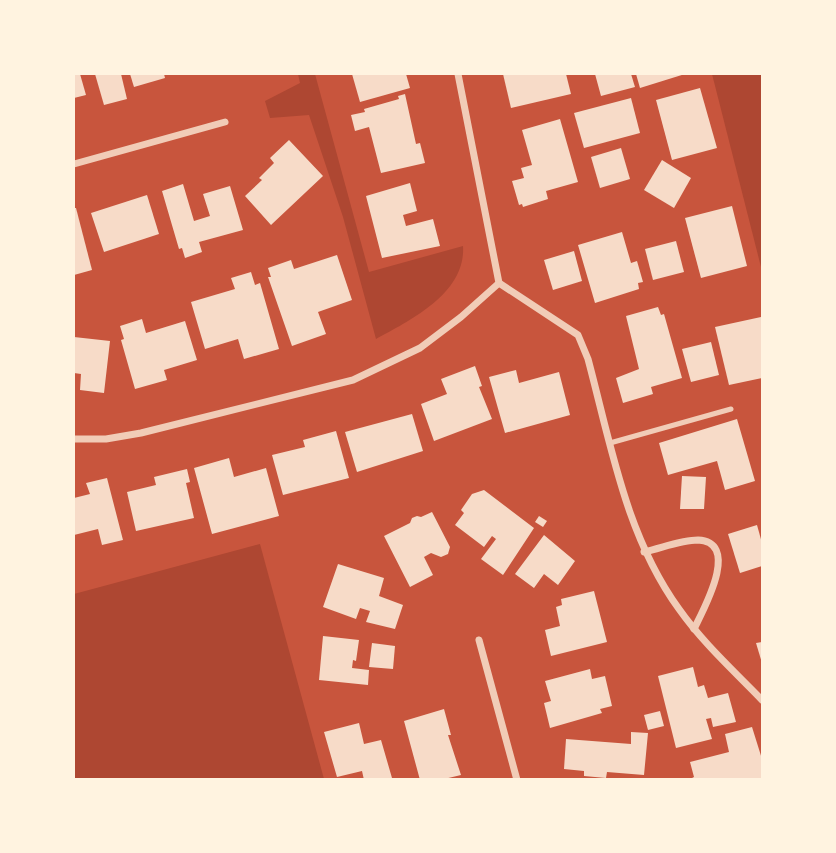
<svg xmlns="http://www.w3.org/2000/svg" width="836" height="853" viewBox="0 0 836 853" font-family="'Source Sans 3',sans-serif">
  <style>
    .green { fill: #ae4732 }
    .building { fill: #f7dbc8 }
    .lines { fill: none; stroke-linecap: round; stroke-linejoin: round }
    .service { stroke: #f1ccb7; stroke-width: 5 }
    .minor { stroke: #f1ccb7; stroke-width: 7 }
  </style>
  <rect width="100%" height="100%" fill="#c8553d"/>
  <g class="green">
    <path d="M298,74H315L369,272L463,246C466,293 411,320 376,339L343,217L309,115L270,118L265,101L300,83Z"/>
    <path d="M712,74H762V271Z"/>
    <path d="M260,544L324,779H74V594Z"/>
  </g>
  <g class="building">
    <path d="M74,74H80L86,95L74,98Z"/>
    <path d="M95,74H121L127,99L104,105Z"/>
    <path d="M130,74H164L165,78L134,87Z"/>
    <path d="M352,74H406L410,88L360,102Z"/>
    <path d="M503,74H566L571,94L511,108Z"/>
    <path d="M595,74H631L635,87L601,96Z"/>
    <path d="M636,74H685L640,88Z"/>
    <path d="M700,88L717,148L672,160L656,100Z"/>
    <path d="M405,94L416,144L420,143L425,163L381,173L369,127L355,131L351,115L365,112L364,109L399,99L398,96Z"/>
    <path d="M631,98L640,133L584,148L574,113Z"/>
    <path d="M560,119L578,182L546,191L548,199L523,207L522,204L519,205L512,181L524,178L521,168L532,165L522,130Z"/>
    <path d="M289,140L323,176L271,225L245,196L262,180L259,178L274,163L270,158Z"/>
    <path d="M621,148L630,179L600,188L591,157Z"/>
    <path d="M662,160L691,178L674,208L644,190Z"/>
    <path d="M410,183L417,211L403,215L406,226L433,219L440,246L382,258L366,196Z"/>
    <path d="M183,184L194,221L210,216L203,194L230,186L243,230L199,242L202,252L185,258L182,248L179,249L162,191Z"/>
    <path d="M147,195L159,234L104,252L91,213Z"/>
    <path d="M732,206L747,266L701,278L685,218Z"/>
    <path d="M74,208H76L92,270L74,275Z"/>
    <path d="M622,232L631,263L637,261L643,282L638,283L639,289L595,303L578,245Z"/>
    <path d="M676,241L684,272L653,280L645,249Z"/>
    <path d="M574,251L582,281L553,290L544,260Z"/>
    <path d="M337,255L352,300L318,312L326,334L292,346L268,277H271L268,268L291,260L294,269Z"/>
    <path d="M251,272L255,285L260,283L279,349L244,359L238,339L205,349L191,302L235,289L231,278Z"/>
    <path d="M658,307L661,315L664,314L682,378L651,387L653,394L623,403L616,378L639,369L626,316Z"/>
    <path d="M761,317L762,378L729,385L715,327Z"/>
    <path d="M142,319L146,333L185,321L197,360L164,370L167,380L135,389L121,340L124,339L120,326Z"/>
    <path d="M74,337L110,341L104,393L80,390L81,374L74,373Z"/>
    <path d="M711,342L719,375L691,382L682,349Z"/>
    <path d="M475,366L482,386L479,387L492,419L434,441L421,404L447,394L441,379Z"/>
    <path d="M516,370L519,383L559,372L570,415L505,433L489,377Z"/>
    <path d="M412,414L423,451L357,472L345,432Z"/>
    <path d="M737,419L755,481L725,490L717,461L668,475L659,443Z"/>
    <path d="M336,431L349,478L283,495L272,455L305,447L303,440Z"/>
    <path d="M229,458L234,477L266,468L279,516L212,534L194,468Z"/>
    <path d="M187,469L190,482L186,483L194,518L136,531L127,492L156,485L154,477Z"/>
    <path d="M682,476L706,477L704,509H680Z"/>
    <path d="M107,478L123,540L102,545L98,529L74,535V498L90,494L86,483Z"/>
    <path d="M484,490L534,528L503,575L481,559L496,539L492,536L484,547L455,525L464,513L461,510L472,494Z"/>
    <path d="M432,512L450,547L448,554L441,557L431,553L424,557L433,575L410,587L384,536L410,523L412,518L417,516L421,517Z"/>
    <path d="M539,516L547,521L543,527L535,522Z"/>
    <path d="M757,525L762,543V566L740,573L728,534Z"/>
    <path d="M544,535L575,561L558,585L544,574L534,588L515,574Z"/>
    <path d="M338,564L384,578L379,596L403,605L395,629L366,622L370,611L360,608L356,619L323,607Z"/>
    <path d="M594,591L607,642L551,656L545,630L560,626L556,607L562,605L561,599Z"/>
    <path d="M323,636L359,640L356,661L353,660L352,668L369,670L368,685L319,680Z"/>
    <path d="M762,642V663L756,643Z"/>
    <path d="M372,643L395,646L393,669L369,667Z"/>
    <path d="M693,667L698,687L704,685L708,698L728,693L736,722L713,727L711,718L706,719L712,739L676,748L658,676Z"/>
    <path d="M590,669L592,679L605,676L612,706L600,709L602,713L550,728L544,703L551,701L545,681Z"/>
    <path d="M444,709L451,735H448L461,775L440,780H420L404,721Z"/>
    <path d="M660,711L664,726L648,730L644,715Z"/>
    <path d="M359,723L364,744L381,740L392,778L364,780L362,771L337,777L324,732Z"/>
    <path d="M752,727L762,759V780H688L694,777L690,762L729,752L725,734Z"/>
    <path d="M631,732L648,733L644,775L607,772L606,778L584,776V771L564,769L566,739L631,744Z"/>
  </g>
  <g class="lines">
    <path class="service" d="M610,443L731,409"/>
    <g class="minor">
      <path d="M74,164L225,122"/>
      <path d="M499,283L578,335L588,359C611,445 626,536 679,609C703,643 734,671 762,700"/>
      <path d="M74,439H106L141,433L353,380L420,348L461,317L499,283L458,74"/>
      <path d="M644,552C662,548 681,540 698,540C742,542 702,612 694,629"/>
      <path d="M479,640L517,780"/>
    </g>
  </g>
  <rect width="836" height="853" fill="none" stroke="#fff3e0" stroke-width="150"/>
</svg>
